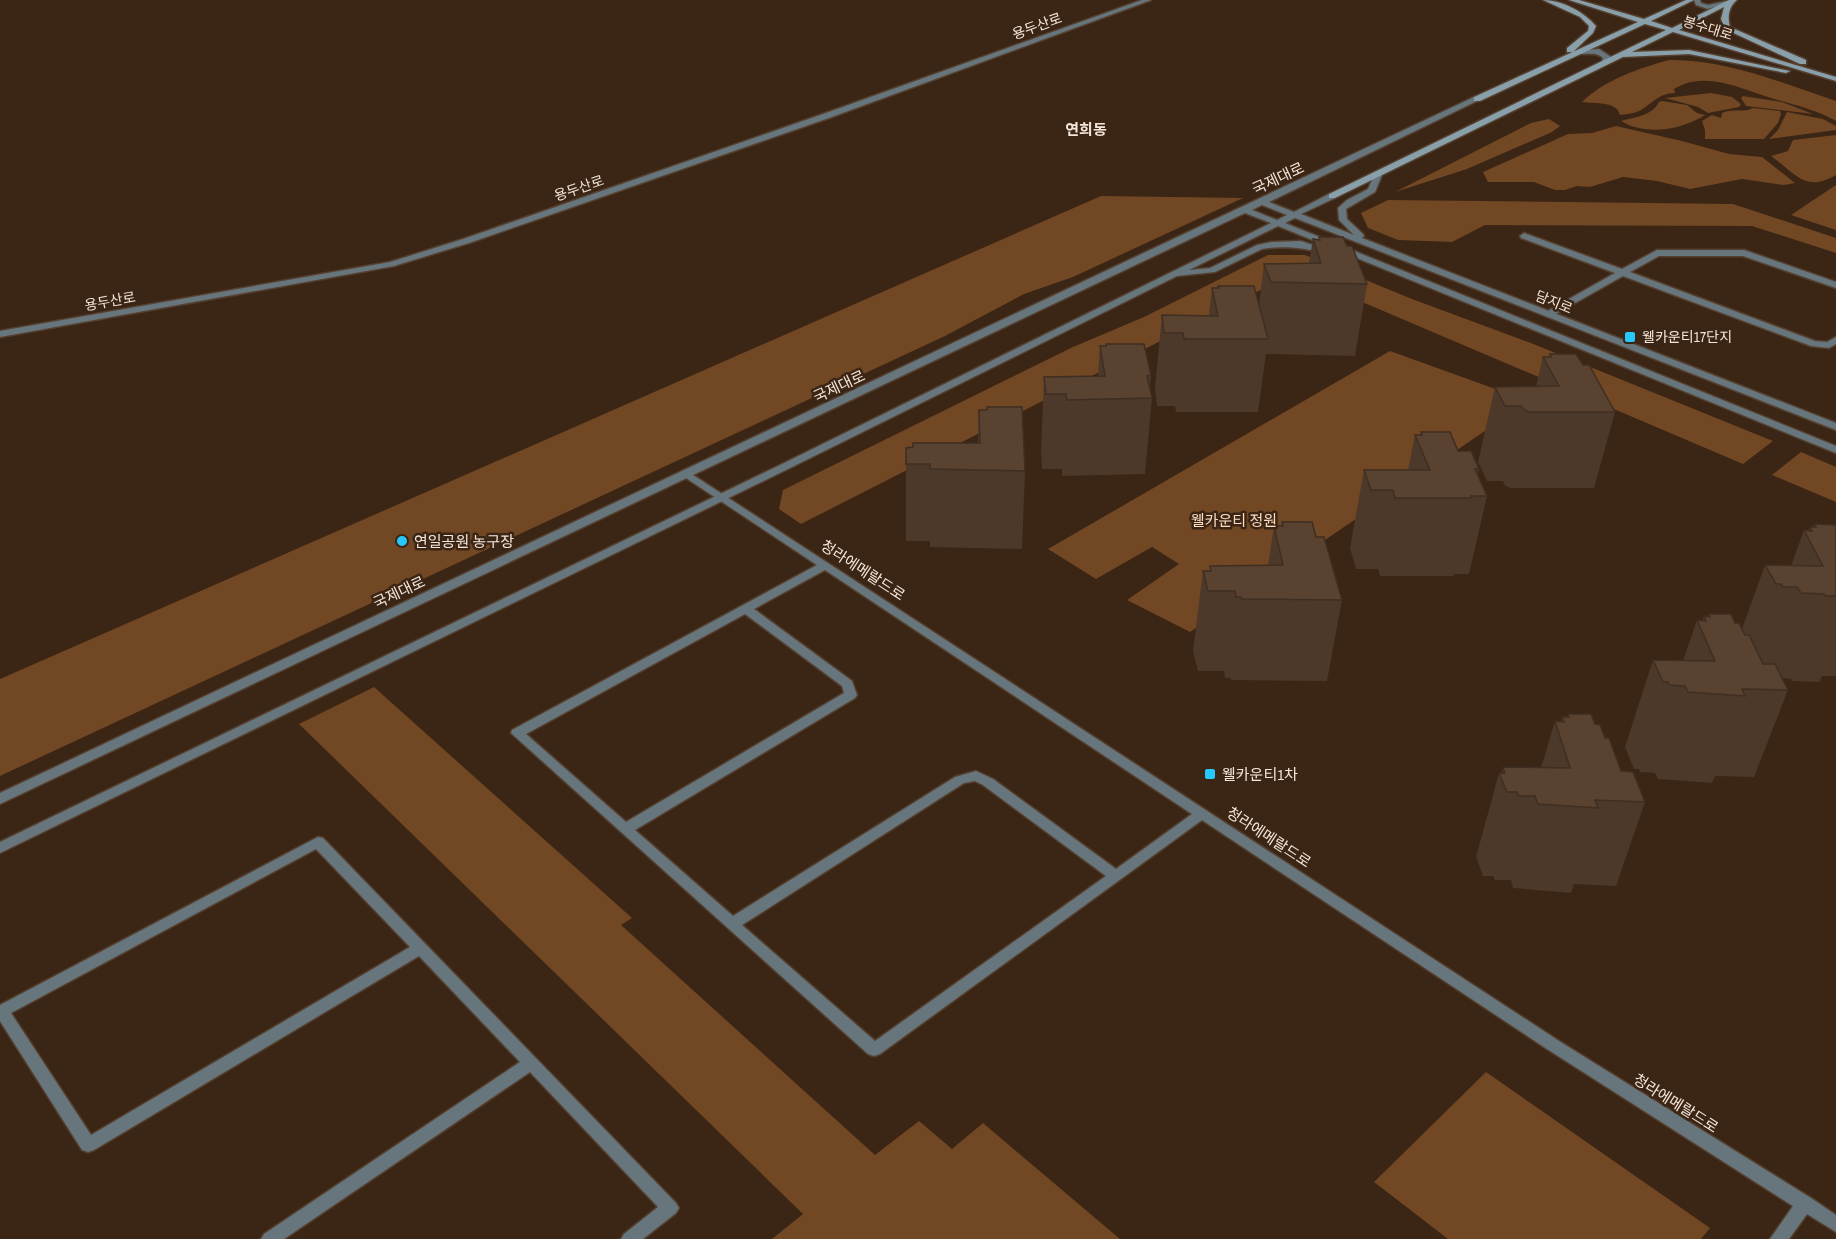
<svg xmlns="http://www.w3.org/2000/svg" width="1836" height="1239" viewBox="0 0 1836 1239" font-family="'Archivo Narrow','Noto Sans KR',sans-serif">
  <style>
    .green { fill: #714724 }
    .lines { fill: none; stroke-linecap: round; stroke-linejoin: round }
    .minor-casing { stroke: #554030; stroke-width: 3 }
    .tertiary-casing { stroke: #554030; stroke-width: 3 }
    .secondary-casing { stroke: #554030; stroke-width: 3 }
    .minor { fill: #67757c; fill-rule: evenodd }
    .tertiary { fill: #67757c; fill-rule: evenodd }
    .secondary { fill: #899faa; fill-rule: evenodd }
    .wall { fill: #4d3929 }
    .building { fill: #5a4230; stroke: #3f2e22; stroke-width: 1.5 }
    .poi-dot { fill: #27c8fe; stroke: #3b2514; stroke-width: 2 }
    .labels { text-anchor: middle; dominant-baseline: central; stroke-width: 5; stroke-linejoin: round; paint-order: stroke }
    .far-street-label { font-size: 14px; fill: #f4e5da; stroke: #3b2514 }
    .far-poi-label { font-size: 14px; fill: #f4e5da; stroke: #3b2514; text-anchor: start }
    .far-quarter-label { font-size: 15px; font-weight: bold; fill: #f4e5da; stroke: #3b2514 }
    .street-label { font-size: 15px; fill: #f4e5da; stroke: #3b2514 }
    .park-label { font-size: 15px; fill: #fbdbc2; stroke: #3b2514 }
    .poi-label { font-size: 15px; fill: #f4e5da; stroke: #3b2514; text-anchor: start }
  </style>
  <rect width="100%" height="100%" fill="#3b2514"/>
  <g class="green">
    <path d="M1669,60C1726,59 1782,83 1836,101V121C1813,108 1789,104 1765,96C1736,87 1704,71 1674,89L1675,93C1659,94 1656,100 1644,108C1638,113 1628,114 1620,115C1617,101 1595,104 1582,102C1604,80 1640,68 1669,60Z"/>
    <path d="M1711,93L1732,97L1741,104L1739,107L1708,113L1698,107L1665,98Z"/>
    <path d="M1743,96L1782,102L1813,114L1746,106L1741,98Z"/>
    <path d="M1662,101L1687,105L1697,113L1705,115C1682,130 1645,136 1621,121C1635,117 1652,116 1659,102Z"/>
    <path d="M1753,108L1780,111L1781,114L1778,123L1764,139H1705V130L1702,121L1712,115L1721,118L1722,113C1733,108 1743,113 1753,108Z"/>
    <path d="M1787,112L1823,119L1836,126V130L1769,139L1778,130Z"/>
    <path d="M1549,119L1560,126L1552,132L1467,169L1395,192L1531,123Z"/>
    <path d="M1616,126L1682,141L1729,154L1762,157L1795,183L1784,185L1742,179L1690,189L1657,181L1623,177L1590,187L1577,186L1565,190H1555L1534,182H1488L1483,172L1568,134L1592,133Z"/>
    <path d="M1836,135V175C1805,193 1796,174 1771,156L1788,151L1793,140Z"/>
    <path d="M1836,185V230L1791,215Z"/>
    <path d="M1101,196L1243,198L1073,277L1024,294L945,336L0,776V679Z"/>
    <path d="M1388,200L1733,204L1836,238V253L1752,226L1485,225L1452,242L1398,240L1368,228L1361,213Z"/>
    <path d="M1268,255H1305L1412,299L1531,343L1773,441L1743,464L1294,273L801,524L779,509L783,490L1073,347L1144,317Z"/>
    <path d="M1390,351L1529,401L1190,632L1127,600L1179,564L1152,547L1096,579L1048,549Z"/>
    <path d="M1801,452L1836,467V502L1772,475Z"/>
    <path d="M374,687L632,918L621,925L875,1155L919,1121L952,1149L983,1123L1120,1239H772L803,1214L299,724Z"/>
    <path d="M1486,1072L1710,1228L1701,1239H1448L1374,1182Z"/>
  </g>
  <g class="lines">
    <g class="minor-casing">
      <g id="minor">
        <path d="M1524,233L1622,269L1657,250H1744L1836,282V288L1743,256H1659L1630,272L1815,341L1827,342L1836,337V344L1829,348L1811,346L1623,276L1552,316H1546V312L1615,273L1521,238L1520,236Z"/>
        <path d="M687,471L1559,1041L1811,1198L1836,1215V1232L1807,1214L1789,1239H1770L1793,1206L1547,1049L1202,820L880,1054L874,1056L868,1054L511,733L512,730L817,565L683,476L682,474ZM825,570L1192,814L1116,869L993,779L976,771L955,777L733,916L635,830L855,698L857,695L852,681L754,609ZM745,614L842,686L844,693L626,822L526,734ZM975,781L983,785L1106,876L875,1041L742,925L964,783Z"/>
        <path d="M318,837L323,838L676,1203L679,1208L676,1213L643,1239H621L624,1234L658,1207L530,1072L284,1239H261L264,1234L520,1062L419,956L94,1150L88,1152L82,1150L0,1021V1005ZM316,849L410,947L91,1135L11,1013Z"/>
      </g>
    </g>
    <g class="tertiary-casing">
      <g id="tertiary">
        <path d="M1142,0H1151L829,118L469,243L394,266L0,337V331L390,262L463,239L823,114Z"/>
        <path d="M1694,0H1700L1701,3L1708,5L1727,1L1730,3L1708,9L1696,5Z"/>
        <path d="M1599,49L1611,57L1607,64H1601L1603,58C1594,50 1583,57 1573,52L1577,50Z"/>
        <path d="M1474,97L1481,99L1269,202L1294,212L1329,194H1335V198L1301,214L1354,235L1339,220L1338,208L1347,200L1368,189L1375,173H1381L1382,175L1375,192L1346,209L1347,219L1363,234L1364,236L1362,238L1836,423V430L1295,218L1285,223L1836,446V453L1278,226L1189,270L1210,268L1257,245L1271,242L1301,241L1331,251L1327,254C1305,248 1285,245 1262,249L1215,272L1177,276L790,468L0,853V842L782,464L1271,223L1245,213L0,804V793ZM1262,205L1287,215L1277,220L1252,210Z"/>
      </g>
    </g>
    <g class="secondary-casing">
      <g id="secondary">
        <path d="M1543,0C1562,0 1584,12 1596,26L1593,33L1573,52H1567V48L1588,31L1589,26L1580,17Z"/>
        <path d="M1569,0H1579L1644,19L1686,0H1694L1651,21L1672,28L1729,0H1737C1729,6 1727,17 1730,27L1806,60V64H1800L1725,29L1721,19L1724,7L1679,30L1836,77V81L1673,32L1632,52L1689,50L1790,71L1786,73L1689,54L1623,57L1335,198H1329V194L1666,30L1645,24L1480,101H1474V97L1638,22Z"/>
      </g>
    </g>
    <use href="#minor" class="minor"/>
    <use href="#tertiary" class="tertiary"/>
    <use href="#secondary" class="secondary"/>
  </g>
  <g class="wall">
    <path d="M1319,237L1347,246L1367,284L1355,356L1266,354L1258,412H1176L1175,406H1157L1155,388L1162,315H1209L1212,288H1218V286L1259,304L1264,264L1309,263L1313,239L1319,240Z"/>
    <path d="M1106,344L1151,375L1150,388L1152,398L1145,474L1062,476V469H1042L1041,451L1044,377L1098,376L1100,346H1106Z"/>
    <path d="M1550,354L1583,365L1615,412L1594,488H1510L1505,486L1503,481H1487L1478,462L1495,387H1536L1543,357H1549Z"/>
    <path d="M979,410L1025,471L1022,549L930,547V541H906V448L978,443Z"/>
    <path d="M1421,432L1458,451L1479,469L1478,474L1487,496L1469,574H1454V576H1380L1378,569H1356L1350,548L1364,470H1408L1415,435H1420Z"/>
    <path d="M1282,522L1316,537L1342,600L1327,681L1231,680L1230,678H1225L1224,671H1198L1193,651L1203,571H1210V566L1268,565L1274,526H1281Z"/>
    <path d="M1814,524L1836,526V676H1822L1819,682L1792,681L1791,679L1782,678L1788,690L1754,777L1715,776L1712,783L1658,779L1655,773L1640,772L1639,769H1634L1625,747L1653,660L1683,661L1697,620L1702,621L1704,616L1708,617L1709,614L1735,623L1742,629L1765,565L1791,566L1804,530L1808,531L1810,527H1813Z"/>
    <path d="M1568,714L1595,724L1605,738L1621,771L1645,802L1616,886L1574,884L1571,893L1513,888L1511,880H1495L1493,876H1483L1476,857L1499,773H1502L1503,767L1541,768L1555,721L1561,722L1562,717H1567Z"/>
  </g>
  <g class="building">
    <path d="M1319,237H1343L1347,246H1352L1367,284L1271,282L1264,264L1321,263L1313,239L1320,240Z"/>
    <path d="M1218,286H1254L1268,339H1184L1183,333H1164L1162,315L1218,316L1212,288H1219Z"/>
    <path d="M1106,344H1144L1151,375L1147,376L1152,398L1067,400L1066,394H1046L1044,377L1105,376L1100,346H1106Z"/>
    <path d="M1550,354H1576L1583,365H1589L1615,412H1529L1524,410L1521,406H1505L1495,387L1559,386L1543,357H1551Z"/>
    <path d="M987,407H1022L1025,471L930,469V464H906V448L913,447V443H980L979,410H987Z"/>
    <path d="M1421,432H1450L1458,451H1471L1479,469H1475L1487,496H1471L1472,498H1395L1393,490H1371L1364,470H1430L1415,435H1422Z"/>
    <path d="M1282,522H1312L1316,537H1324L1342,600L1242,599L1241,597H1236L1235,591H1208L1203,571H1211L1210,566L1283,565L1274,526H1283Z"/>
    <path d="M1814,524L1835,525L1836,526V596H1825L1824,594L1801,593L1797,587H1783L1781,584H1776L1765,565L1823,566L1804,530L1812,531L1810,527H1816Z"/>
    <path d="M1709,614H1731L1735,623H1739L1745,635H1749L1763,664H1775L1788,690L1742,689L1745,696L1688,692L1685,686L1669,685L1668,682H1663L1653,660L1715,661L1697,620L1706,621L1704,616L1710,617Z"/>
    <path d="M1568,714H1591L1595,724L1600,725L1605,738H1609L1621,771L1633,772L1645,802L1595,800L1598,808L1538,804L1535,796H1519L1517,792H1507L1499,773H1505L1503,767L1570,768L1555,721L1564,722L1562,717H1569Z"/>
  </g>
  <g class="poi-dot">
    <rect x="1624" y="331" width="12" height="12" rx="3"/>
    <circle cx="402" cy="541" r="6"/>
    <rect x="1204" y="768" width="12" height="12" rx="3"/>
  </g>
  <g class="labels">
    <g class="far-street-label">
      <text transform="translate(1037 26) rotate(-20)">용두산로</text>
      <text transform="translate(1708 28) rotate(17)">봉수대로</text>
      <text transform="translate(579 188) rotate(-19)">용두산로</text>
      <text transform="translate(110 301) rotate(-10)">용두산로</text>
      <text transform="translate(1554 302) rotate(22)">담지로</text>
    </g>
    <g class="far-poi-label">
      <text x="1642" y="337">웰카운티17단지</text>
    </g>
    <g class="far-quarter-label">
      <text x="1086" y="129">연희동</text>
    </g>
    <g class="street-label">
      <text transform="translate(1278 178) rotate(-25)">국제대로</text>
      <text transform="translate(839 386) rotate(-25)">국제대로</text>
      <text transform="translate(863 570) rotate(33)">청라에메랄드로</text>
      <text transform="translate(399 592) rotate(-25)">국제대로</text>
      <text transform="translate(1269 837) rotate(33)">청라에메랄드로</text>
      <text transform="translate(1676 1103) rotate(32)">청라에메랄드로</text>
    </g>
    <g class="park-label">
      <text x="1234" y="520">웰카운티 정원</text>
    </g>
    <g class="poi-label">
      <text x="414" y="541">연일공원 농구장</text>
      <text x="1222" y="774">웰카운티1차</text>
    </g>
  </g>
</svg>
